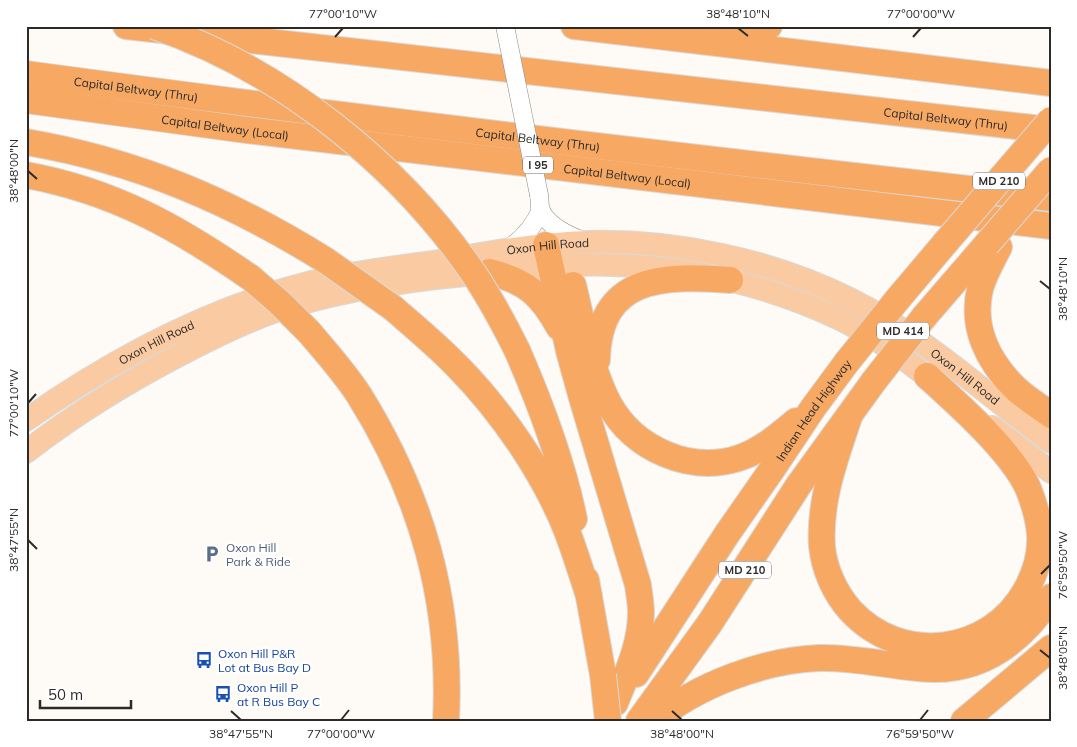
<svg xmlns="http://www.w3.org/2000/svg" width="1077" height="747" viewBox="0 0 1077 747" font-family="Mulish,sans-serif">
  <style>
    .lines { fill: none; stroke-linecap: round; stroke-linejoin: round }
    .minor-casing { stroke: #8a8580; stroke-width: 19 }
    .major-casing { stroke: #d9d9d8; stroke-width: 24 }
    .highway-casing { stroke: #d9d9d8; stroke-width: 28 }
    .minor { stroke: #fff; stroke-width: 18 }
    .major { stroke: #facba2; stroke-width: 22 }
    .highway { stroke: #f7a964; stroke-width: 26 }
    .minor-bridge-casing { stroke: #8a8580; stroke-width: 19; stroke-linecap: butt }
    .highway-bridge-casing { stroke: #d9d9d8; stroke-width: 28; stroke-linecap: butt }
    .minor-bridge { stroke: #fff; stroke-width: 18 }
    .highway-bridge { stroke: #f7a964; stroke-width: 26 }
    .ticks { fill: none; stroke: #2d2b29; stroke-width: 2 }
    .labels { text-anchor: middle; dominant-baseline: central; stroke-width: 5; stroke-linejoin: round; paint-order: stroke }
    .shield { fill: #fff; stroke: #6c6b69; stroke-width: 1 }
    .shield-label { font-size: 11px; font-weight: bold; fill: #2d2b29 }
    .street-label { font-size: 12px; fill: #2d2b29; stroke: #fff }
    .service-label { font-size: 12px; fill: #4e5e75; stroke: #fff; text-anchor: start }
    .transit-label { font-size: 12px; fill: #164399; stroke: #fff; text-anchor: start }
    .neatline { fill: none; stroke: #2d2b29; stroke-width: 2 }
    .ticks-label { font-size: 12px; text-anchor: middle; fill: #2d2b29 }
  </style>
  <rect width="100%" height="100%" fill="#fefaf5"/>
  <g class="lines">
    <g class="minor-casing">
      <g id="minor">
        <path d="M539,195C540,200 539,206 541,211C549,227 571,237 587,242"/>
        <path d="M506,250C522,240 533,228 541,210"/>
      </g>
    </g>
    <g class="major-casing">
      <g id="major">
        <path id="s1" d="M26,420C113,359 208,308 312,282C356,271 401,267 445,260C493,252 541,243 589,242C677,240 771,260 850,299C924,336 985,394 1051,442"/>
        <path d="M992,427L1051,472"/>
        <path d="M26,452C76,413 129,381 185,352C214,337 244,322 276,311C336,291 401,281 465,275C514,269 564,263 613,265C691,267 767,285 838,318C876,336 908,362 941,387"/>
      </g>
    </g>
    <g class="highway-casing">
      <g id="highway">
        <path id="s2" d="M126,26L1051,130"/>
        <path d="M574,26L1051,83"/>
        <path d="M710,29L769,26"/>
        <path id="s3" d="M26,74C367,120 709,160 1051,198"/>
        <path id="s4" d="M26,100L246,130L1051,226"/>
        <path d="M26,142C137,161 230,201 325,260"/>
        <path d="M26,175C114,191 179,228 251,278"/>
        <path d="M546,245L569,351L582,398L638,585C639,594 641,603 641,612C641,645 627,673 615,703"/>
        <path d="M999,247C992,261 984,274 980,289C971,327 988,361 1014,387C1025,398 1039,406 1051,415"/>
        <path d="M489,272C526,281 541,294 559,327"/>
        <path d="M573,285C582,321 591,371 609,404C634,449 690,474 739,458C761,451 779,435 796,421"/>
        <path d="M897,300L946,242"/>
        <path d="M393,308C415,327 438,346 458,367C502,412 544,473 567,531C575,552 582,575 589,596"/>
        <path d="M924,317L987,244"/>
        <path d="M309,332C326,352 344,372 359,395C422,496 452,602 446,721"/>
        <path d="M517,350C541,405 562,460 574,519"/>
        <path d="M597,360C599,275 664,275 730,280"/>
        <path d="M849,417C835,459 819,501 822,546C824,569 835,593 850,610C901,666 990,655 1026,590C1035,574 1041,554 1040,535C1039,520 1034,503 1028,488C1011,451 958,404 927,376"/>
        <path d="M586,580L603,675"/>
        <path id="s5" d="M636,674L727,534L773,468L813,408L847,362"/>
        <path d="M639,721L710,623L798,486L874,381"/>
        <path d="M654,721C697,685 764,660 819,658C852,657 885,665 918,668C977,675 1019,645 1051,597"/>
        <path d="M964,721L1051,648"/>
      </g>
    </g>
    <use href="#minor" class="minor"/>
    <use href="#major" class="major"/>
    <use href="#highway" class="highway"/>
    <g class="minor-bridge-casing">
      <path id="minor-bridge" d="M505,26L539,195"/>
    </g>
    <g class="highway-bridge-casing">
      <g id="highway-bridge">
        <path d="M154,26C280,69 399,164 474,274C490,298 504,324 517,350"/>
        <path d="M946,242L1051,120"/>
        <path d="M987,244L1051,170"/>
        <path d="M325,260L393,308"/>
        <path d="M251,278L280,303L309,332"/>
        <path d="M847,362L897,300"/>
        <path d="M874,381L924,317"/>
        <path d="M603,675L608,721"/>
      </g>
    </g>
    <use href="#minor-bridge" class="minor-bridge"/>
    <use href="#highway-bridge" class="highway-bridge"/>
  </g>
  <path class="ticks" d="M738,28L748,36M335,37L343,28M913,37L921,28M28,171L37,179M1040,281L1050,289M28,403L36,394M28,540L37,549M1041,574L1050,565M1040,650L1050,658M231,711L241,720M672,711L682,720M341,720L349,710M920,720L928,710"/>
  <defs>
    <g id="parking-bare" transform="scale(1.35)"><path d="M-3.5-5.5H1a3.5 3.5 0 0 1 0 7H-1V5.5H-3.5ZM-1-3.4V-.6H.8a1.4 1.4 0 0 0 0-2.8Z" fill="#5c6f8a" stroke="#fff" stroke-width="2.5" paint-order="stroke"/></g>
    <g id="bus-bare" transform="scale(1.35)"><path d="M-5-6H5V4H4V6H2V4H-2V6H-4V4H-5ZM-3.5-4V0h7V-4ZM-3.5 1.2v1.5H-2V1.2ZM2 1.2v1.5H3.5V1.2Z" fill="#1a4fb4" stroke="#fff" stroke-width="2.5" paint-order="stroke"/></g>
  </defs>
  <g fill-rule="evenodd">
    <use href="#parking-bare" x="212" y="554"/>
    <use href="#bus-bare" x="204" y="660"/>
    <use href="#bus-bare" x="223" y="694"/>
  </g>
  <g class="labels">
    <g class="shield">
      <rect x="523" y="156.5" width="30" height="17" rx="4"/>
      <rect x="973" y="172.5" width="52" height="17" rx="4"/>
      <rect x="877" y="322.5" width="52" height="17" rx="4"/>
      <rect x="719" y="561.5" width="52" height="17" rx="4"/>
    </g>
    <g class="shield-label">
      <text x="538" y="165">I 95</text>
      <text x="999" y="181">MD 210</text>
      <text x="903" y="331">MD 414</text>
      <text x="745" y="570">MD 210</text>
    </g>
    <g class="street-label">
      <text stroke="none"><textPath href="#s3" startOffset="111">Capital Beltway (Thru)</textPath></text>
      <text stroke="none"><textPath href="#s2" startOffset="825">Capital Beltway (Thru)</textPath></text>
      <text stroke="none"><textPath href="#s4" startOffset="201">Capital Beltway (Local)</textPath></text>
      <text stroke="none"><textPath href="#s3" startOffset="516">Capital Beltway (Thru)</textPath></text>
      <text stroke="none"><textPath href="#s4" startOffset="606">Capital Beltway (Local)</textPath></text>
      <text stroke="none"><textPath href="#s1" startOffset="558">Oxon Hill Road</textPath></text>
      <text stroke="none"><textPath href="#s1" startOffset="152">Oxon Hill Road</textPath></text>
      <text stroke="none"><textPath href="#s1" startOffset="1008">Oxon Hill Road</textPath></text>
      <text stroke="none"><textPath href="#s5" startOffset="318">Indian Head Highway</textPath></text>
    </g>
    <g class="service-label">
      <text x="226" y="547">Oxon Hill<tspan x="226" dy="14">Park &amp; Ride</tspan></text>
    </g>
    <g class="transit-label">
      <text x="218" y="653">Oxon Hill P&amp;R<tspan x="218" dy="14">Lot at Bus Bay D</tspan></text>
      <text x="237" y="687">Oxon Hill P<tspan x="237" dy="14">at R Bus Bay C</tspan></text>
    </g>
  </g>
  <rect width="1077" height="747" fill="none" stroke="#ffffff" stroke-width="55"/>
  <path d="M40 700v8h91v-8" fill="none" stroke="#2d2b29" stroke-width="2.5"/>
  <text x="48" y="700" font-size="15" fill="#2d2b29" stroke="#ffffff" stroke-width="4" paint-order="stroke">50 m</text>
  <rect x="28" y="28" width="1022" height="692" class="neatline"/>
  <g class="ticks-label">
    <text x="343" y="18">77°00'10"W</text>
    <text x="738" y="18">38°48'10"N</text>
    <text x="921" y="18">77°00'00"W</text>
    <text transform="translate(14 171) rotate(-90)" y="4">38°48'00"N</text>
    <text transform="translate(1063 289) rotate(-90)" y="4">38°48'10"N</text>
    <text transform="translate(14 403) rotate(-90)" y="4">77°00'10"W</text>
    <text transform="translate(14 540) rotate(-90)" y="4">38°47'55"N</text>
    <text transform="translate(1063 565) rotate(-90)" y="4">76°59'50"W</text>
    <text transform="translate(1063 658) rotate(-90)" y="4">38°48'05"N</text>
    <text x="241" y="738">38°47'55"N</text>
    <text x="341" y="738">77°00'00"W</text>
    <text x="682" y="738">38°48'00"N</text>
    <text x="920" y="738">76°59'50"W</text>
  </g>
</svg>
